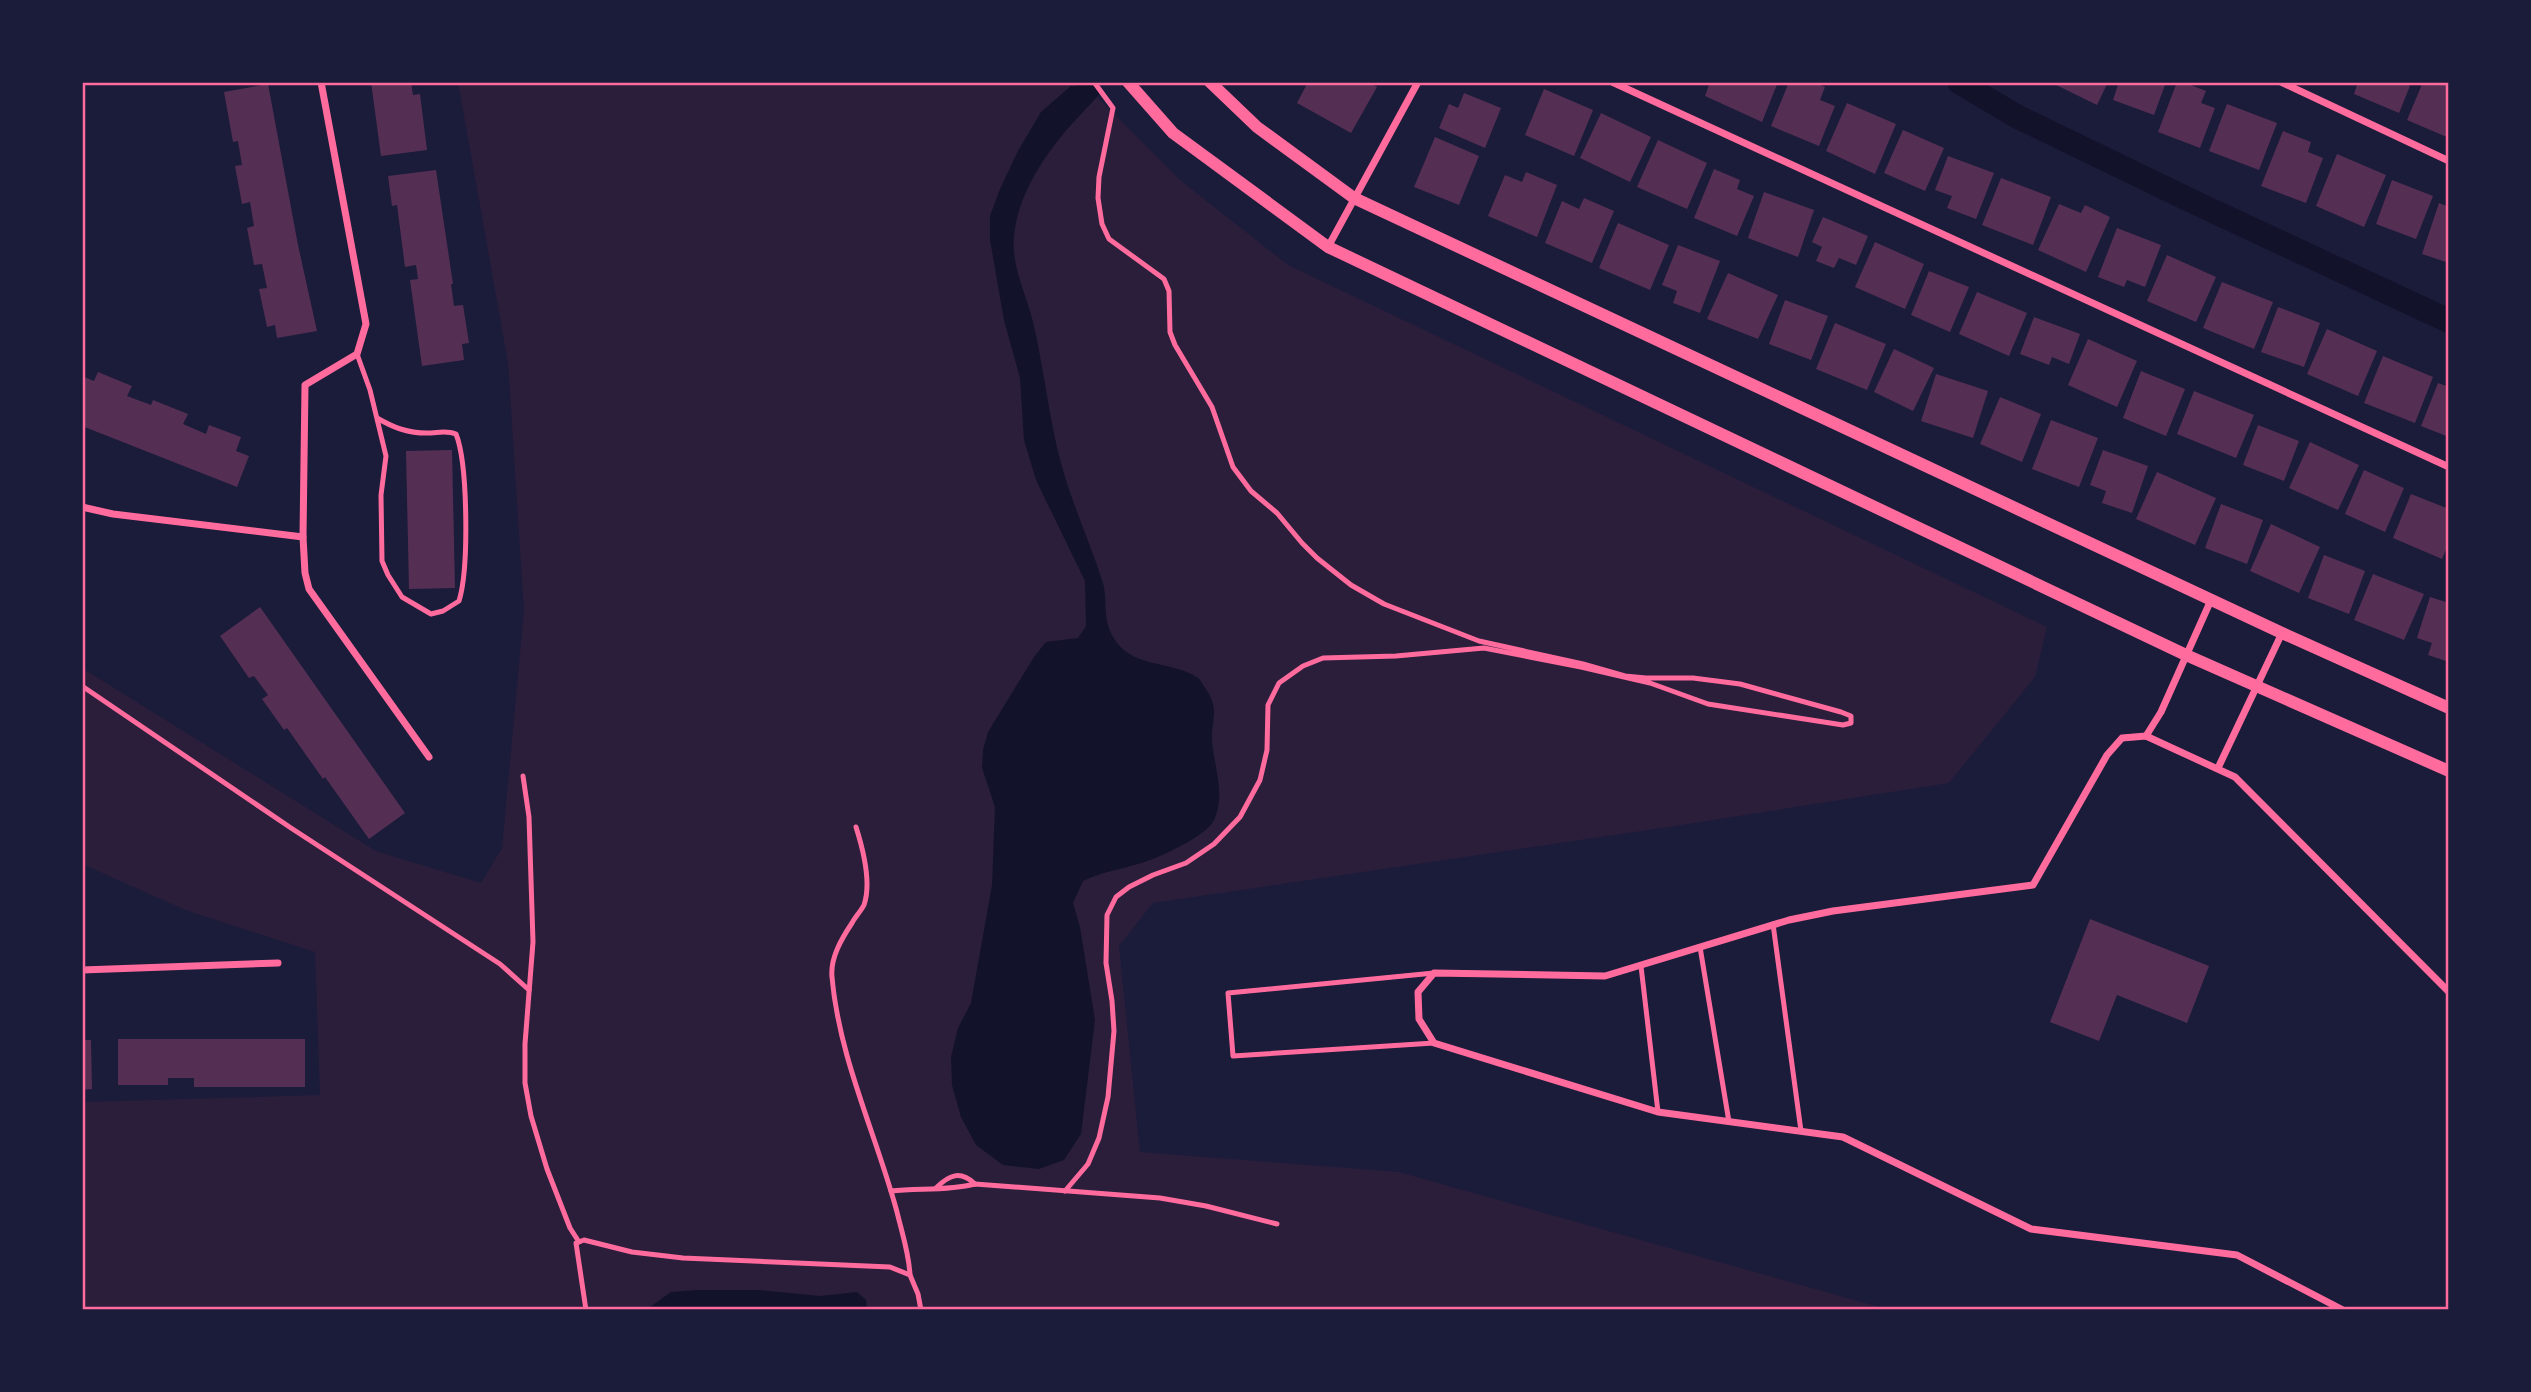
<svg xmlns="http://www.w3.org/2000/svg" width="2531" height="1392" viewBox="0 0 2531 1392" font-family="'Source Sans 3',sans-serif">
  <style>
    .green { fill: #2a1e3b }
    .water { fill: #12122b }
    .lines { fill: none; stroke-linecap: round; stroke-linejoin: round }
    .canal { stroke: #12122b; stroke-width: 24 }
    .building { fill: #542f53 }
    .service { stroke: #ff6b9d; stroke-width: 5 }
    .minor { stroke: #ff6b9d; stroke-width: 7 }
    .tertiary { stroke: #ff6b9d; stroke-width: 12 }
    .neatline { fill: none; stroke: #ff6b9d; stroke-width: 2.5 }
  </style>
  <rect width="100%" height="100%" fill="#1b1b3a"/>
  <path class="green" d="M458,82H1082L1180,180L1288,265L2047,627L2035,677L1949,783L1669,827L1153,903L1119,946L1140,1152L1399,1172L1890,1310H82V1102L320,1095L315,952L185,910L82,864V668L376,851L481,883L502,848L524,611L508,363Z"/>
  <g class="water">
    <path d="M1072,85L1088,105C1055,142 1019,185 1014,236C1011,264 1025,292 1032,318C1044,366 1048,415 1061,463C1072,504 1090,542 1103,583C1109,605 1100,619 1117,643C1136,668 1174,661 1198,678C1200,679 1203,685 1204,686C1221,711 1211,716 1212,741C1214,766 1226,796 1214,820C1207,836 1155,860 1138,864C1118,870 1101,872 1083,881L1073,903L1080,927L1095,1020L1081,1134L1064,1160L1039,1169L1003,1165L976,1145L961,1117L952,1085L951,1057L958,1028L971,1003L992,885L995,807L982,768L983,750L988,732L1034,657L1046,642L1078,638L1086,626L1085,581L1036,480L1024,440L1020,378L1004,320L990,240V216L1000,189L1018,151L1041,112Z"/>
    <path d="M697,1290H760L820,1296L857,1292L866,1300L867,1310H646L671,1292Z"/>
  </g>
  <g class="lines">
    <g class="canal">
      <path d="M1959,82L2016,116L2200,205L2449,321"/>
      <path d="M1060,119L1088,89"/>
    </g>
  </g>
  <g class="building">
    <path d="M371,82H411L413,95L420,94L427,150L381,156Z"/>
    <path d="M1308,82H1369L1377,87L1351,133L1297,103Z"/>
    <path d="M1710,82H1778L1762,122L1705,96Z"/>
    <path d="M1789,82H1814L1825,87L1820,100L1835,106L1819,146L1771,126Z"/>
    <path d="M2050,82H2108L2097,105Z"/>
    <path d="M2119,82H2166L2154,115L2113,100Z"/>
    <path d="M2177,82H2183L2206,91L2201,103L2215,108L2200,148L2158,132Z"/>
    <path d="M2358,82H2401L2410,86L2399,113L2354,94Z"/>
    <path d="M2423,82H2449V138L2407,120Z"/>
    <path d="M268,84L298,245L317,331L277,338L275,325L267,327L259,289L267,288L262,264L254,265L247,228L254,226L250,202L242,204L235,166L242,165L238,141L233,142L224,92Z"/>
    <path d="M1544,89L1593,110L1574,156L1525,135Z"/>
    <path d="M1464,93L1501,108L1485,148L1439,128L1449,104L1458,108Z"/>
    <path d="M1847,103L1896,124L1875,174L1826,151Z"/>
    <path d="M2227,104L2277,123L2259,170L2209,151Z"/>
    <path d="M1601,113L1651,137L1630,182L1580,158Z"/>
    <path d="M1903,130L1944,148L1925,191L1884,173Z"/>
    <path d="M2283,131L2311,142L2308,152L2323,158L2306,203L2261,186Z"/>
    <path d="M1435,137L1479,156L1459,205L1414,187Z"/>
    <path d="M1658,140L1707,163L1687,209L1637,187Z"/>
    <path d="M2337,154L2386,175L2364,227L2316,206Z"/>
    <path d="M1948,156L1994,173L1976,219L1947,208L1952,196L1935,190Z"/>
    <path d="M1714,169L1740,180L1737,189L1754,196L1737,236L1694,218Z"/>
    <path d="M436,170L453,284H451L454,306L463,305L469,343L462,344L464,360L422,366L410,280L418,279L416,265L405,267L397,205L392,206L388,176Z"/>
    <path d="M1526,172L1557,185L1537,237L1488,216L1505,175L1522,182Z"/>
    <path d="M2001,178L2051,197L2033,245L1982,225Z"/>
    <path d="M2392,180L2433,196L2416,239L2376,224Z"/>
    <path d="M1764,192L1814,210L1798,257L1748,238Z"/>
    <path d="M1584,198L1614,211L1592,263L1545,243L1562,201L1579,209Z"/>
    <path d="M2439,203L2449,207V263L2422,254Z"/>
    <path d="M2059,204L2081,213L2085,205L2110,217L2086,272L2038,250Z"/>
    <path d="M1823,217L1868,236L1856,265L1839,258L1834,268L1816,261L1822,247L1812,242Z"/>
    <path d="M1618,223L1669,245L1650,290L1599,268Z"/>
    <path d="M2117,228L2161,245L2145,287L2127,280L2124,287L2098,277Z"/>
    <path d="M1875,242L1924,264L1905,309L1855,287Z"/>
    <path d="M1678,245L1720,261L1700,313L1673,303L1677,291L1662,285Z"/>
    <path d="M2167,255L2216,277L2196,322L2147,301Z"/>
    <path d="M1929,271L1969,287L1950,332L1911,315Z"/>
    <path d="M1728,273L1778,295L1758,339L1707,319Z"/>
    <path d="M2222,282L2273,302L2254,349L2203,328Z"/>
    <path d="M1977,292L2027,313L2009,356L1959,334Z"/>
    <path d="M1785,300L1828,316L1811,360L1769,344Z"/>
    <path d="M2278,307L2320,323L2304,367L2261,352Z"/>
    <path d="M2034,317L2080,334L2069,364L2052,357L2049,365L2020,354Z"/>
    <path d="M1835,323L1886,344L1867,390L1816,369Z"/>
    <path d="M2327,329L2377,351L2358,396L2307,374Z"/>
    <path d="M2088,339L2137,361L2117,407L2068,385Z"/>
    <path d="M1894,349L1934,368L1913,411L1874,392Z"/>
    <path d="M2383,356L2433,377L2415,423L2364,403Z"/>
    <path d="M2141,371L2185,389L2166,436L2123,418Z"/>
    <path d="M98,372L132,386L127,396L151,405L153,400L188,414L183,424L206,434L209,425L241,437L236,451L249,456L237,487L82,426V376L94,381Z"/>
    <path d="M1936,374L1988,391L1973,438L1921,421Z"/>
    <path d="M2438,383L2449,387V437L2421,426Z"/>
    <path d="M2194,391L2254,415L2236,458L2177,434Z"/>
    <path d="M2000,397L2041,414L2022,462L1980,444Z"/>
    <path d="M2051,420L2098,438L2079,487L2032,469Z"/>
    <path d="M2258,425L2299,441L2284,481L2243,465Z"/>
    <path d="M2310,442L2359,465L2338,510L2289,488Z"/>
    <path d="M452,450L455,588L409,589L406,451Z"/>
    <path d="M2103,450L2148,466L2132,513L2102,503L2106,491L2090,485Z"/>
    <path d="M2364,470L2404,488L2385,532L2345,514Z"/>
    <path d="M2157,472L2216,498L2195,545L2136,519Z"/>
    <path d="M2411,494L2449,509V543L2442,559L2393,538Z"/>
    <path d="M2221,504L2263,520L2247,564L2205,548Z"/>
    <path d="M2271,524L2320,547L2299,593L2250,571Z"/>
    <path d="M2324,555L2365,571L2349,614L2308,598Z"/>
    <path d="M2373,574L2424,594L2404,640L2354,620Z"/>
    <path d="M2430,597L2449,603V662L2428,655L2432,643L2417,638Z"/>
    <path d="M260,607L405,813L369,839L325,777L323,779L287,728L284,730L262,699L268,695L254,676L249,678L220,636Z"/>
    <path d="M2090,919L2209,966L2187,1023L2117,995L2099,1041L2050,1022Z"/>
    <path d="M118,1039H305V1087H194V1078H168V1085H118Z"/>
    <path d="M82,1040H91L92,1089L82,1090Z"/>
  </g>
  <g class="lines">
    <g class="service">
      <path d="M357,354L370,390L386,456L381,495L382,561L388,575L402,597L431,614L443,611L459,601C469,569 468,464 456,434C446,430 438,433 427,433C408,433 394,428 377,418"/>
      <path d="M82,686L291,828L500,964L529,990"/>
      <path d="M523,776L529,817L533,942L525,1044V1083L531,1116L547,1169L570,1228L579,1242"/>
      <path d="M856,827C863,849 872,882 864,905C861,911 855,917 852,923C842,938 830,958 832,977C839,1058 876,1134 897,1212C902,1233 909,1253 910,1275"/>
      <path d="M1773,924L1801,1131"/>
      <path d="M1700,947L1729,1122"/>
      <path d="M1641,966L1658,1112"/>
      <path d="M1434,973L1228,993L1233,1056L1434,1043"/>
      <path d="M936,1188C949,1175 960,1170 975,1184"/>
      <path d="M891,1191C919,1188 948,1191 975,1184L1160,1198L1206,1206L1277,1224"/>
      <path d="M1065,1191L1088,1164L1099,1138L1108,1097L1114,1031L1112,1001L1106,963L1107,915L1116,897L1129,887L1153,875L1186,863L1214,844L1240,817L1260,780L1267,750L1268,705L1279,683L1303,666L1323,658L1396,656L1484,648L1581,667L1650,683L1708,704L1843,725L1851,723V716L1841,712L1740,684L1693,678H1646L1625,676L1583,664L1479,641L1384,604L1351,585L1317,558L1302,543L1277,513L1251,491L1233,467L1212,407L1175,345L1170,332L1169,291L1164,279L1109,239L1102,224L1098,198L1099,177L1113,108L1094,82"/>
      <path d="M586,1310L576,1243L584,1240L632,1252L683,1258L890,1267L910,1275L918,1294L921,1310"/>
    </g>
    <g class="minor">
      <path d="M321,82L366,324L357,354L305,385L303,537L305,573L309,589L429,757"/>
      <path d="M1612,82L2449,467"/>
      <path d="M2281,82L2449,161"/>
      <path d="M1328,247L1418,82"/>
      <path d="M82,507L113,514L303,537"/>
      <path d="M2146,736L2161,712L2211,600"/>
      <path d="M2218,768L2282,633"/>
      <path d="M82,970L278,963"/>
      <path d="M2343,1310L2237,1255L2031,1229L1843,1137L1658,1112L1434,1043L1419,1019L1418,992L1434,973L1605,976L1789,920L1833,911L2033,885L2107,755L2122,738L2146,736L2235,777L2449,992"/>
    </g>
    <g class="tertiary">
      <path d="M1128,82L1173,133L1328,247L2186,655L2449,771"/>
      <path d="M1210,82L1257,127L1354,198L2282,633L2449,708"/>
    </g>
  </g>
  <rect width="2531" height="1392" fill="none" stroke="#1b1b3a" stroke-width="168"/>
  <rect x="84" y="84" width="2363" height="1224" class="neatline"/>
</svg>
